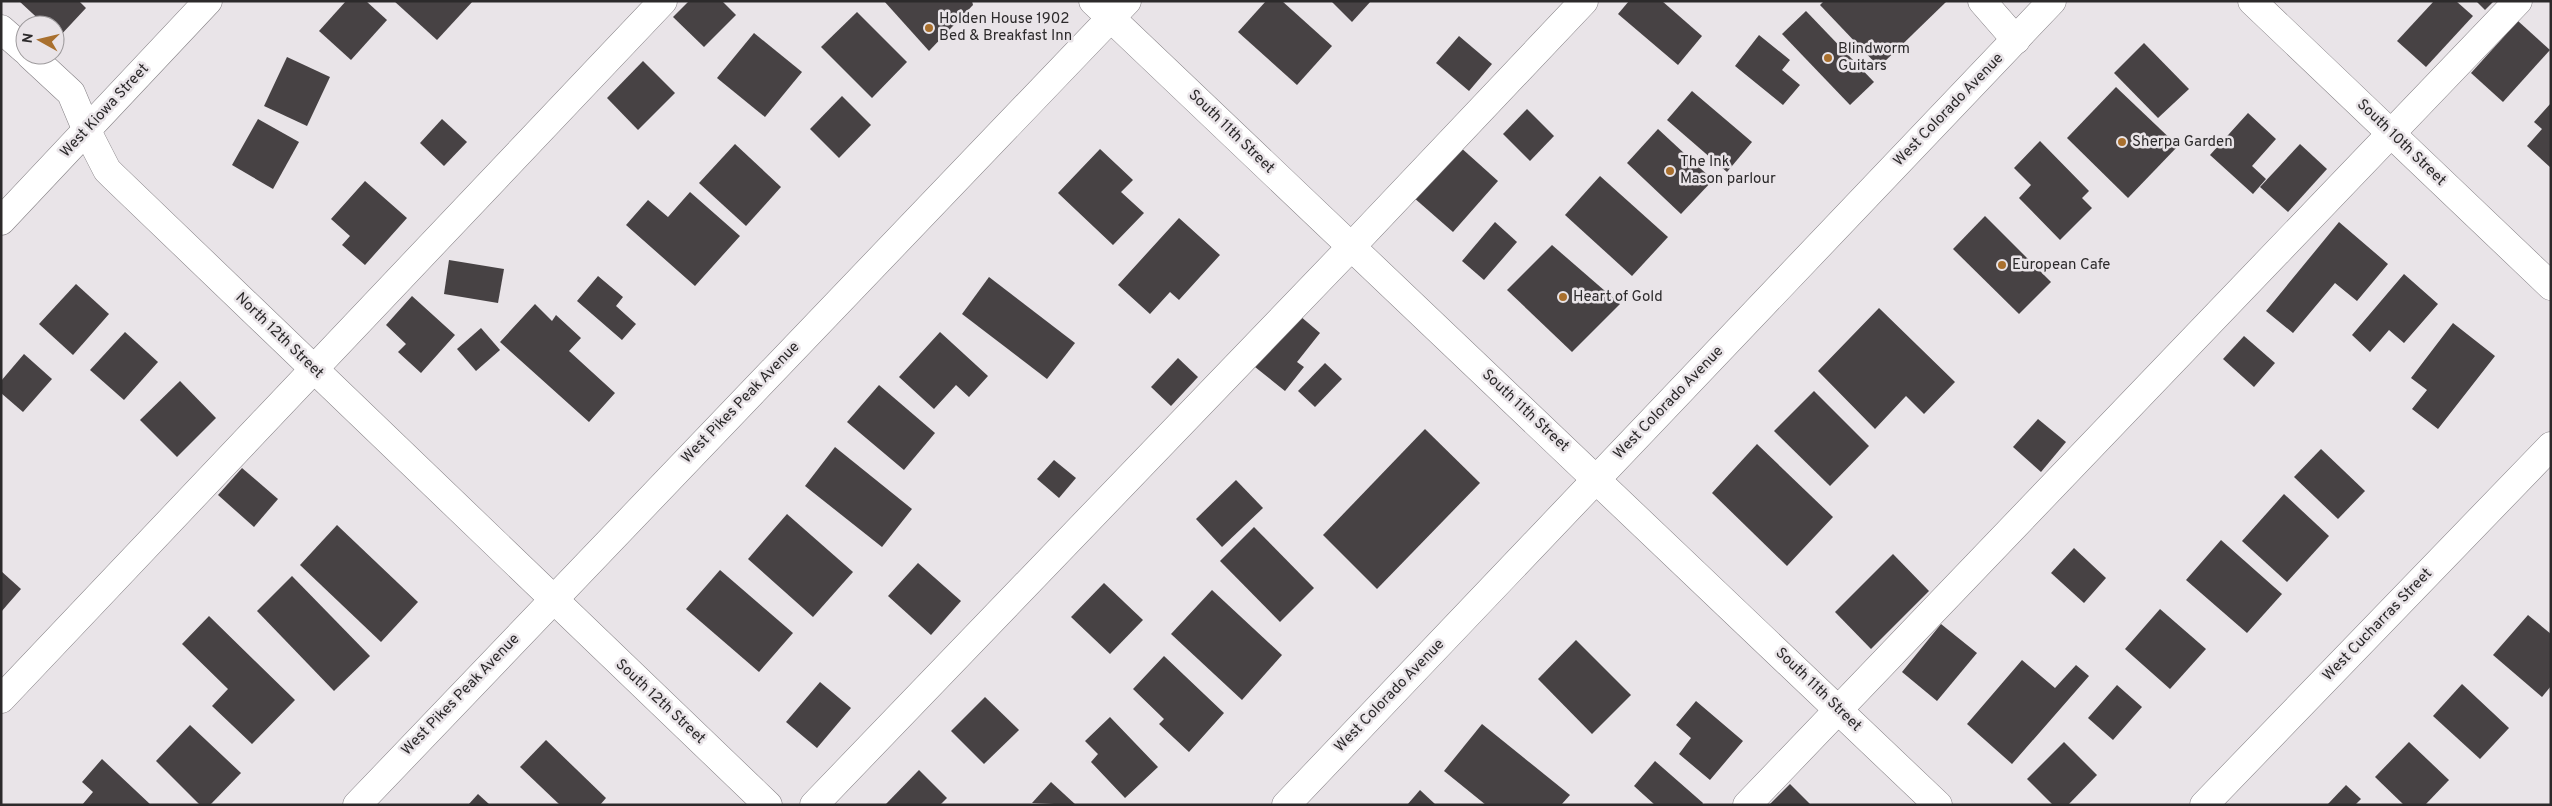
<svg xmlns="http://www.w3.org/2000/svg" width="2552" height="806" viewBox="0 0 2552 806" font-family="Overpass,sans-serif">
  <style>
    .building { fill: #474244 }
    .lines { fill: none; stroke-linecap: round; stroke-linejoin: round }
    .minor-casing { stroke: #837f83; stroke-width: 29 }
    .major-casing { stroke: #837f83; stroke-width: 29 }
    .minor { stroke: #fff; stroke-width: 28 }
    .major { stroke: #fff; stroke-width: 28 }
    .poi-dot { fill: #a9702e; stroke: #e9e4e8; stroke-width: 2 }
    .labels { text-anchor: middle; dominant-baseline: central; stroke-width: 5; stroke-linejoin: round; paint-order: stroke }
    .poi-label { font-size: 15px; fill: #2c2a2b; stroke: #e9e4e8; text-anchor: start }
    .street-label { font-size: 15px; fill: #2c2a2b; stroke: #e9e4e8 }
  </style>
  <rect width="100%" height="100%" fill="#e9e4e8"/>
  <g class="building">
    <path d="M19,1H79L86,8L58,38L55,35V25H45Z"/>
    <path d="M346,1H366L387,20L351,60L319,31Z"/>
    <path d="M394,1H473L437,40Z"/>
    <path d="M689,1H722L736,15L704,47L673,17Z"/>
    <path d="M884,1H972L973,5L929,51Z"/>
    <path d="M1266,1H1282L1332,46L1297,85L1238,32Z"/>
    <path d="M1331,1H1371L1352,22Z"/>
    <path d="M1629,1H1662L1702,36L1678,65L1618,14Z"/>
    <path d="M1824,1H1947L1879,67L1820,5Z"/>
    <path d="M2434,1H2456L2473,16L2426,67L2397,41Z"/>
    <path d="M2476,1H2494L2485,10Z"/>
    <path d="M1806,11L1874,82L1850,105L1782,34Z"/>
    <path d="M857,12L907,62L872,98L821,47Z"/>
    <path d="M2518,21L2550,50L2503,102L2471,73Z"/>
    <path d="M754,33L802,72L765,117L717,78Z"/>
    <path d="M1759,35L1790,60L1782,70L1800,85L1783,105L1735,66Z"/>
    <path d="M1459,36L1492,64L1469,91L1436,63Z"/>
    <path d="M2144,43L2189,89L2158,118L2114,73Z"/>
    <path d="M287,57L330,77L307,126L264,106Z"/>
    <path d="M643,61L675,93L638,130L607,98Z"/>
    <path d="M2116,87L2178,146L2128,198L2067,138Z"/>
    <path d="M1692,91L1752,142L1727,172L1667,120Z"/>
    <path d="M842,96L871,125L839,158L810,129Z"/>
    <path d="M2551,103V168L2527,146L2542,129L2534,122Z"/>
    <path d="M1527,109L1554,136L1530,161L1503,134Z"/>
    <path d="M2248,113L2276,139L2252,166L2266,179L2253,194L2210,155Z"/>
    <path d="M258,119L299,142L273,189L232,165Z"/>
    <path d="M442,119L467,142L444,166L420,143Z"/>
    <path d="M1658,129L1713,180L1681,214L1627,163Z"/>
    <path d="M2040,141L2089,191L2082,198L2092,208L2060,240L2019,198L2031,185L2014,168Z"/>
    <path d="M735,144L781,187L746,226L699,183Z"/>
    <path d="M2300,144L2327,169L2288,212L2260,187Z"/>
    <path d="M1459,146L1498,181L1453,232L1413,197Z"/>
    <path d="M1100,149L1133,180L1121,192L1144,213L1113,245L1058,193Z"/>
    <path d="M1600,176L1668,237L1632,276L1565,215Z"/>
    <path d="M365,181L407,218L365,265L342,245L350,236L331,219Z"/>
    <path d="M690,192L740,236L695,286L626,225L648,200L668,217Z"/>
    <path d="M1985,216L2051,282L2019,314L1953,249Z"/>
    <path d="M1179,218L1220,255L1179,300L1170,292L1150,314L1118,285Z"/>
    <path d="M1495,222L1517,242L1484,280L1462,261Z"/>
    <path d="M2339,222L2388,264L2357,301L2335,283L2293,333L2266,311Z"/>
    <path d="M1552,245L1620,304L1572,352L1507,290Z"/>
    <path d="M449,260L504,269L498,303L444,294Z"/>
    <path d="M2404,274L2438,304L2404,343L2389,330L2370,352L2352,335Z"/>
    <path d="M598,276L623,297L616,306L636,324L622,340L577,301Z"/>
    <path d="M989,277L1075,343L1047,379L962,314Z"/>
    <path d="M76,284L109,314L73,355L39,324Z"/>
    <path d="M412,296L455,335L421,373L398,352L406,344L386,325Z"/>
    <path d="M535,304L552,321L556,315L581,338L569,351L615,393L589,422L500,342Z"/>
    <path d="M1879,308L1955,382L1924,414L1906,396L1875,429L1818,371Z"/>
    <path d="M1293,310L1320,333L1297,362L1304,367L1285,391L1250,363Z"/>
    <path d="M2453,323L2495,356L2438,429L2412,409L2427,390L2411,378Z"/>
    <path d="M481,328L500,350L476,371L457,349Z"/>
    <path d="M125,332L158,362L124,400L90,370Z"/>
    <path d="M940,332L988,376L969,397L956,385L934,409L899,377Z"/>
    <path d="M2244,336L2275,363L2254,387L2223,359Z"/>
    <path d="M24,354L52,379L23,412L1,393V381Z"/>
    <path d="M1178,358L1198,377L1171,406L1151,387Z"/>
    <path d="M1325,363L1342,379L1315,407L1298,391Z"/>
    <path d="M180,381L216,418L177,457L140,420Z"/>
    <path d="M879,385L935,433L904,470L847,422Z"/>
    <path d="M1814,391L1869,446L1830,486L1774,431Z"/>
    <path d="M2038,419L2066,442L2041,472L2013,447Z"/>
    <path d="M1425,429L1480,483L1377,589L1323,535Z"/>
    <path d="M1757,444L1833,517L1787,566L1712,493Z"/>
    <path d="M835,447L912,509L882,547L805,486Z"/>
    <path d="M2321,449L2365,491L2338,519L2294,477Z"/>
    <path d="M1054,460L1076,478L1059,498L1037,479Z"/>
    <path d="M242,468L278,499L254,527L218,495Z"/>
    <path d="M1236,480L1263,508L1222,547L1196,519Z"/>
    <path d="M2284,494L2329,536L2287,582L2242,541Z"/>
    <path d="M787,514L853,572L813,617L748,559Z"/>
    <path d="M337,525L418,602L381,642L300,565Z"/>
    <path d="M1254,527L1314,588L1280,622L1220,561Z"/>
    <path d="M2221,540L2282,594L2247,633L2186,580Z"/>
    <path d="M2074,548L2106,578L2084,603L2051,573Z"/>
    <path d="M1893,554L1929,591L1871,649L1835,612Z"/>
    <path d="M918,563L961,601L931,635L888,596Z"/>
    <path d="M720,570L793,633L759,672L686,609Z"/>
    <path d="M1,571L21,589L1,612Z"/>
    <path d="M292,576L370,656L334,691L257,611Z"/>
    <path d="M1104,583L1143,620L1110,654L1071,617Z"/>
    <path d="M1212,590L1282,655L1242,700L1171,634Z"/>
    <path d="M2160,609L2206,649L2170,689L2125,649Z"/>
    <path d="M2528,615L2551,634V686L2542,697L2493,655Z"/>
    <path d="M209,616L295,700L252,744L212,706L228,689L182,644Z"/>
    <path d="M1941,624L1977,653L1937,701L1902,672Z"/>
    <path d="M1576,640L1631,695L1592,734L1538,679Z"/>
    <path d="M1164,656L1224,713L1189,752L1159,724L1164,719L1133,689Z"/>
    <path d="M2022,660L2055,688L2076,665L2089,676L2012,764L1967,724Z"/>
    <path d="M820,682L851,708L817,748L786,722Z"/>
    <path d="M2462,684L2509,728L2480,759L2433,716Z"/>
    <path d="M2117,685L2142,707L2113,740L2088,718Z"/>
    <path d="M985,697L1019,730L984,764L951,731Z"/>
    <path d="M1696,701L1743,741L1710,780L1679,754L1691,738L1676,725Z"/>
    <path d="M1110,717L1158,767L1125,798L1091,762L1098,754L1085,741Z"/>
    <path d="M1482,724L1570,795L1561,805H1486L1444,771Z"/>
    <path d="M190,725L241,773L210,805H200L156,761Z"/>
    <path d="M546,740L606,798L600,805H560L520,767Z"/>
    <path d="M2064,742L2097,775L2068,805H2053L2027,779Z"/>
    <path d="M2409,742L2449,780L2425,805H2404L2375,777Z"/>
    <path d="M102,759L151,805H82L93,792L82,782Z"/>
    <path d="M1655,761L1703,803L1702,805H1655L1634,786Z"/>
    <path d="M919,770L947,798L940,805H885Z"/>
    <path d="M1051,782L1076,805L1032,803Z"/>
    <path d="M1790,784L1811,805H1769Z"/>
    <path d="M2346,785L2361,799L2355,805H2327Z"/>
    <path d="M1420,790L1436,805H1407Z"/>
    <path d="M478,794L490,805H468Z"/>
  </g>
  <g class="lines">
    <g class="minor-casing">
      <g id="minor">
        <path d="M1093,1L1938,805"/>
        <path d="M1982,1L2016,40"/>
        <path d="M2252,1L2551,286"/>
        <path d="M1,29L25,50"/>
        <path d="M30,55L71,93L87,131L107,170L113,176L768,805"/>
        <path d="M1,221L208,1"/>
        <path d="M1,699L663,1"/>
        <path d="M357,805L1127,1"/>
        <path d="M814,805L1351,247L1584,1"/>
        <path d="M1747,805L2518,1"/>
        <path d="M2204,805L2551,446"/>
      </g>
    </g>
    <g class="major-casing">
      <path id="major" d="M1286,805L2052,1"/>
    </g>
    <use href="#minor" class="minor"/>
    <use href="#major" class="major"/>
  </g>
  <g class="poi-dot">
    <circle cx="929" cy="28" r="5"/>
    <circle cx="1828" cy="58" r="5"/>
    <circle cx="2122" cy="142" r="5"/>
    <circle cx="1670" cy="171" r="5"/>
    <circle cx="2002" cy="265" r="5"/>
    <circle cx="1563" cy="297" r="5"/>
  </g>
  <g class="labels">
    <g class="poi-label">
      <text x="939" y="19">Holden House 1902<tspan x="939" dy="17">Bed &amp; Breakfast Inn</tspan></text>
      <text x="1838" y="49">Blindworm<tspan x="1838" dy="17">Guitars</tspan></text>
      <text x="2132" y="142">Sherpa Garden</text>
      <text x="1680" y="162">The Ink<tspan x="1680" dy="17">Mason parlour</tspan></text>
      <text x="2012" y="265">European Cafe</text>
      <text x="1573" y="297">Heart of Gold</text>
    </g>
    <g class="street-label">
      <text transform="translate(1949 110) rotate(-46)">West Colorado Avenue</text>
      <text transform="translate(105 111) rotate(-47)">West Kiowa Street</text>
      <text transform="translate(1231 132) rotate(44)">South 11th Street</text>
      <text transform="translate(2401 143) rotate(44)">South 10th Street</text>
      <text transform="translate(279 336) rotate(44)">North 12th Street</text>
      <text transform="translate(741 403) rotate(-46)">West Pikes Peak Avenue</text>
      <text transform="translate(1669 403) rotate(-46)">West Colorado Avenue</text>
      <text transform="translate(1525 411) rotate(43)">South 11th Street</text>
      <text transform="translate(2378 625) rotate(-46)">West Cucharras Street</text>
      <text transform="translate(1818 690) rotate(44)">South 11th Street</text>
      <text transform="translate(461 695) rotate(-46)">West Pikes Peak Avenue</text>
      <text transform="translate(1390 696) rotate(-46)">West Colorado Avenue</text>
      <text transform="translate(660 702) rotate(43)">South 12th Street</text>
    </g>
  </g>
  <rect width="2552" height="806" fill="none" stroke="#2c2a2b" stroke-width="5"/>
  <g transform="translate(40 40) rotate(278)"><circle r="24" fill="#e9e4e8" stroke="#9d9a9c"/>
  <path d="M0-4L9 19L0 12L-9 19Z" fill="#a9702e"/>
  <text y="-8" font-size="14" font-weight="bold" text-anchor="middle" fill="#2c2a2b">N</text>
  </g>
</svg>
